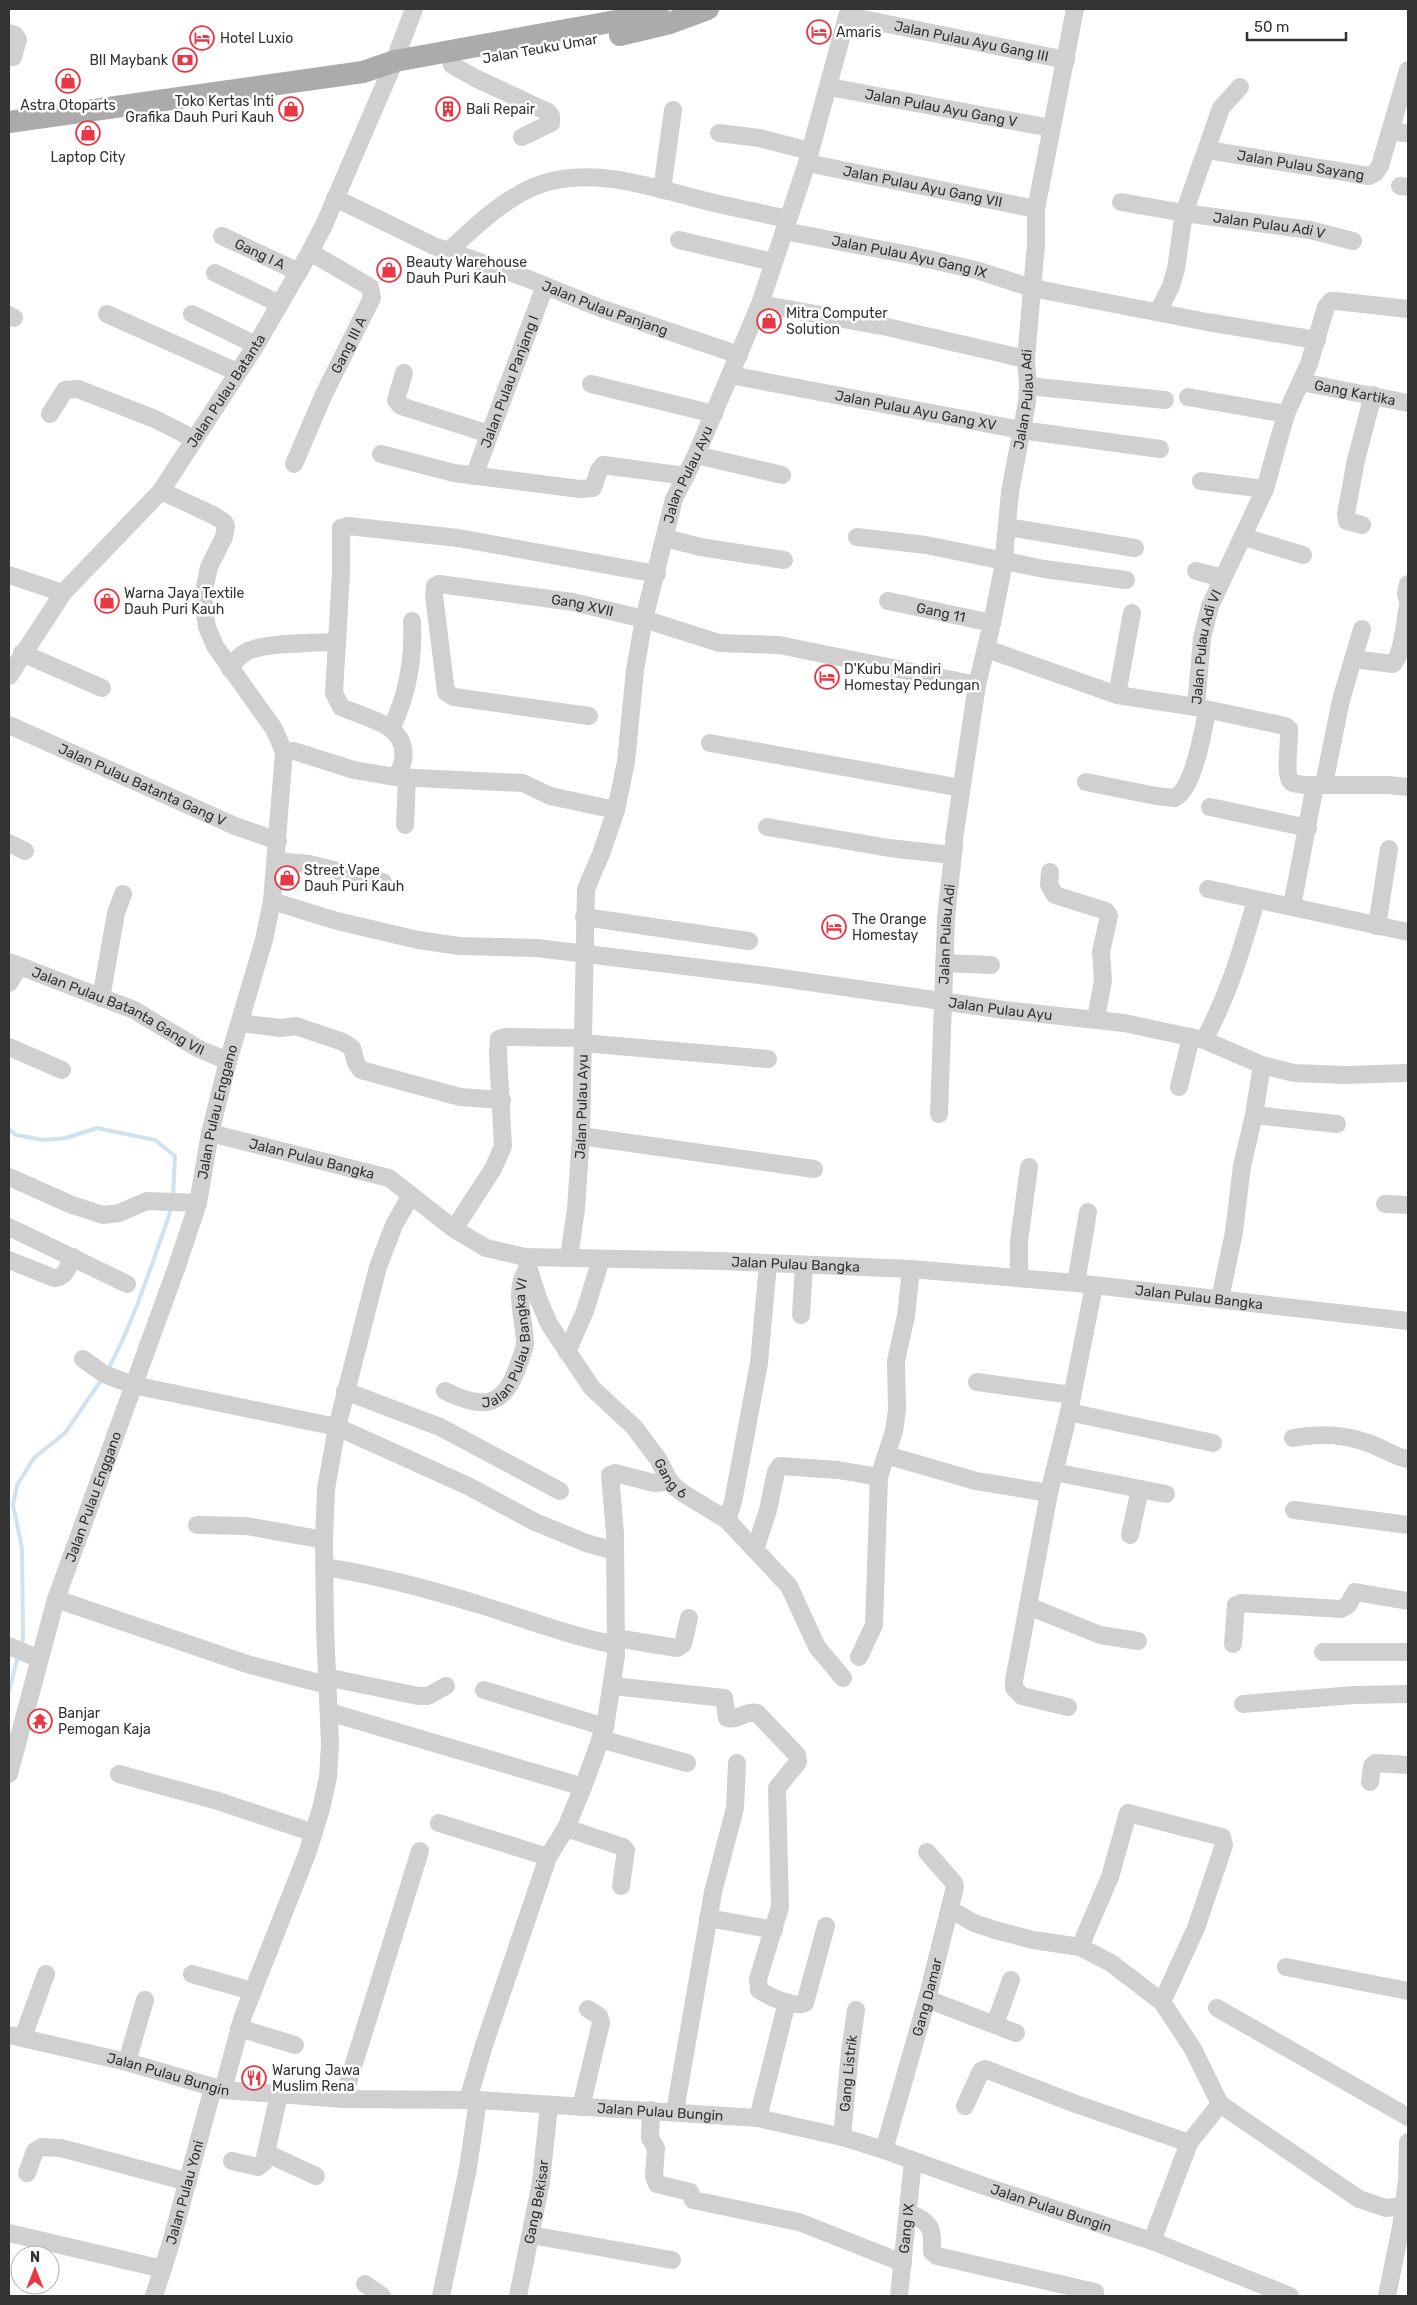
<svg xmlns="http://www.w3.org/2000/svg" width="1417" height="2305" viewBox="0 0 1417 2305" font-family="Rubik,sans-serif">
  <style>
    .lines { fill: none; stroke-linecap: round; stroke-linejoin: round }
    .stream { stroke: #cfe2ee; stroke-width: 4 }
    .minor { stroke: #d0d0d0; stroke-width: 18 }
    .major { stroke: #ababab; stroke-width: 22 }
    .labels { text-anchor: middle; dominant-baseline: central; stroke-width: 5; stroke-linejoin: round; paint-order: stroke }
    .poi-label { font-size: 14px; fill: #333; stroke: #fff; text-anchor: start }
    .street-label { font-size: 14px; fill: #333; stroke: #fff }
  </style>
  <rect width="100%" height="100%" fill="#fff"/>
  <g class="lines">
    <g class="stream">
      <path d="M9,1129L16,1135L44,1140L66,1138L97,1128L155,1140L175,1156L173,1196"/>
      <path d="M107,1371C127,1335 141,1295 155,1256C160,1239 167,1225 171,1208"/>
      <path d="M21,1647L23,1639L22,1548L13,1505L17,1485L34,1458L65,1433L102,1379"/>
      <path d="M9,1691L18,1656"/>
    </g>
    <g class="minor">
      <path id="s1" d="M848,16L1066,60"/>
      <path d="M9,33L15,35L18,40L13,57"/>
      <path d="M452,65L475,78L548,112L551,116V123L522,137"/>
      <path id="s2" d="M829,87L1051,128"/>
      <path d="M1392,127L1401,133H1408"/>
      <path d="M719,133L759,138L810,151"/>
      <path id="s3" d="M1207,150L1369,176L1375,173L1380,166L1408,70"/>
      <path id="s4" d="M807,163L1036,209"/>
      <path d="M1400,186L1408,187"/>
      <path d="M662,190L673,110"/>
      <path id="s5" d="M335,198L434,246L526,278L600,308L739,355"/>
      <path id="s6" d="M1121,202L1184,213L1310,230L1353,241"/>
      <path id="s7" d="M784,231L910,255L976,270L1032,288L1207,322L1317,340"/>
      <path id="s8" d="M222,236L299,272"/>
      <path d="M679,240L773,262"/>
      <path d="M449,251C476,225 514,189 552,181C601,169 655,188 702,200C731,207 760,213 788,219"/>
      <path d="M215,273L280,304"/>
      <path d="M760,304L887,327L1026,359"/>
      <path d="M1158,312L1171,286L1176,269L1184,213L1221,108L1240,87"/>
      <path d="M107,314L237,372"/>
      <path d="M192,314L256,345"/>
      <path d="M9,315L14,318"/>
      <path d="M404,373L396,400L401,406L489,434"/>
      <path id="s9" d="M730,375L1021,430L1160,449"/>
      <path id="s10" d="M1301,382L1408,403"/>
      <path d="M591,384L714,414"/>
      <path d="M1028,386L1165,400"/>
      <path d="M1188,397L1286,414"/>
      <path d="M50,414L65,390L78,389L155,419L194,439"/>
      <path d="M381,454L454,473L580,489L593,488L599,470L603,465L686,476"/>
      <path d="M696,455L782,475"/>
      <path id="s11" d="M294,464L324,394L372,298L370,287L310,252"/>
      <path id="s12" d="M474,476L545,286"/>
      <path d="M1201,481L1265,489"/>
      <path d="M1362,525L1347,521L1346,514L1356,460L1373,395"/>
      <path d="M1007,527L1135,548"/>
      <path d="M857,537L926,545L1044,569L1126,580"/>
      <path d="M1244,537L1303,555"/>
      <path d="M666,538L700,547L784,560"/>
      <path d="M1196,571L1223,578"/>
      <path d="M9,575L63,593"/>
      <path d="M1408,584L1406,594L1408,600"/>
      <path id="s13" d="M888,601L992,623"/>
      <path d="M987,649L1117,695L1196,707L1285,726L1289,729C1290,740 1284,775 1291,782C1294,784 1299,784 1303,785H1387L1408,787"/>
      <path d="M22,653L102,688"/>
      <path d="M1353,659L1393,664C1403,654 1405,620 1408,606"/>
      <path d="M230,669C234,662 239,656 246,652C263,642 316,643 337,642"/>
      <path id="s14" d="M9,676L63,593L161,491L256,345L310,252L324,225L390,72L414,9"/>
      <path d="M1117,695L1132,613"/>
      <path id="s15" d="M1196,707L1202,638L1210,606L1265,489L1286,414L1309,364L1326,307L1331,301H1336L1408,309"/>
      <path id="s16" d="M589,716L468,699L454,697L446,692L434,595L435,586L439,584L573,602L644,619L719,643L779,645L977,685"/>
      <path id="s17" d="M9,725L235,826L278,841"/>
      <path d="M391,729C407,696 414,658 412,621"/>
      <path d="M710,743L961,788"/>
      <path d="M284,752L294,751L354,770L395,777L523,783L550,796L616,810"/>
      <path d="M395,777C407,762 407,742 391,729C379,720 355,713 341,707L334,693L341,573V528L348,526L458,538L657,574"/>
      <path d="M1086,782L1156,796L1175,798C1194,787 1203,732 1207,711"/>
      <path d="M1324,784L1341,700L1362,629"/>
      <path d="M1210,807L1308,828"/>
      <path d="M405,825L407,778"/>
      <path d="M767,827L889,848L952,855"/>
      <path id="s18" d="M954,839L977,685L992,623L1003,568L1010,492L1027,402L1028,386L1026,359L1036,244V209L1075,9"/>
      <path d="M9,843L25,851"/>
      <path d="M276,861L309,864L383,882"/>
      <path d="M1050,872L1049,885L1055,895L1106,911L1109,916L1101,952L1103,980L1096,1019"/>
      <path d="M1208,889L1408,932"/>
      <path id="s19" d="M272,901L337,921L418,940L459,946L537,948L767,976L1004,1010L1124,1023L1204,1040L1262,1065L1294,1073L1345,1075L1408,1073"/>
      <path d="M1292,906L1315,785"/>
      <path d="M584,917L749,941"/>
      <path d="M1377,926L1389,849"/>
      <path id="s20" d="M9,962L134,1010L199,1049L228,1061"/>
      <path d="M944,963L991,965"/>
      <path d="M9,983L19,967"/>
      <path d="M101,998L116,913L123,894"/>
      <path d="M240,1023L281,1028L296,1026L343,1042L352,1048L356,1063L361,1070L460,1097L502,1100"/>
      <path d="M1204,1040C1229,994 1241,951 1256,901"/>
      <path d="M583,1043L768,1059"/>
      <path d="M9,1047L62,1070"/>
      <path d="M1179,1087L1191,1037"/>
      <path id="s21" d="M939,1114L946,918L954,845"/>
      <path d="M1254,1115L1337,1124"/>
      <path id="s22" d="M210,1133L389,1178L454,1229L486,1248L525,1257L720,1261L911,1269L1076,1283L1408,1321"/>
      <path d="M581,1136L814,1169"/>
      <path d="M9,1177L72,1205L103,1215L119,1213L147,1201L198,1203"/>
      <path d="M1385,1204L1408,1205"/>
      <path d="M9,1227L127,1284"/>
      <path d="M454,1229L493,1169L503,1146L498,1053L499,1039L505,1037L583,1038"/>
      <path id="s23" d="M525,1257L538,1298L549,1324L592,1388L634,1427L658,1459L670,1482L681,1492L727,1520L789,1586L817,1647L843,1678"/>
      <path id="s24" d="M569,1257L576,1209L581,1136L586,889L601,854L616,810L626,762L635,670L644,619L674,499L696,455L760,304L807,163L849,9"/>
      <path d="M9,1260L54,1278C66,1278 68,1266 73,1257"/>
      <path d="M1019,1277V1241L1029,1167"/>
      <path d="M1076,1283L1088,1212"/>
      <path d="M1220,1299L1234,1232L1242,1166L1254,1115L1262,1065"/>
      <path d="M801,1315L804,1265"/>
      <path d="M567,1352L585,1311L601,1259"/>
      <path d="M83,1359L104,1374L133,1385L337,1427L468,1486L535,1522L586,1543L615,1551"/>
      <path d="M977,1382L1072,1395"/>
      <path d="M345,1391L440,1427L560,1491"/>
      <path id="s25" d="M445,1391C480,1408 502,1410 517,1369C519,1362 524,1352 525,1344C525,1321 512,1288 528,1269"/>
      <path d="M1069,1412L1213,1443"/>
      <path d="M1293,1438C1321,1433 1345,1434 1371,1444C1384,1449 1395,1457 1408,1459"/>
      <path d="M886,1455L976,1481L1049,1493"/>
      <path d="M1054,1472L1166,1494"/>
      <path d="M1294,1510L1408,1525"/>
      <path d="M727,1520L733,1502L759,1363L768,1264"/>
      <path d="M197,1525L247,1526L324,1540"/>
      <path d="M1130,1535L1140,1489"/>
      <path d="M755,1550L768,1510L776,1472L780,1466L838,1470L879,1477"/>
      <path d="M324,1567C378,1575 432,1590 484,1606C528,1620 570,1636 616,1645"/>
      <path d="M56,1599L247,1664L327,1685"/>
      <path d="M1028,1606L1100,1635L1138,1641"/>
      <path d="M616,1638L677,1648L683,1644L689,1618"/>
      <path d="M1233,1644L1236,1605L1241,1603L1341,1609L1348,1605L1355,1592L1408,1601"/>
      <path d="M9,1646L39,1659"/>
      <path d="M1323,1652H1408"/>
      <path d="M859,1657L874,1625L879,1477L894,1431L897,1410L896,1361L906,1316L911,1269"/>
      <path d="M326,1677L418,1696H428L446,1686"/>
      <path d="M613,1686L724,1698L727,1718C737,1721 747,1710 757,1713L797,1755L798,1762L777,1788L780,1907L758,1979L759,1990C770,1997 793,2008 805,2003L826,1926"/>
      <path d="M484,1690L605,1727"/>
      <path d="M1243,1704L1354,1695L1408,1694"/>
      <path d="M1068,1707L1022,1696L1014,1688V1681L1049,1493L1069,1412L1094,1286"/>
      <path d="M329,1712L583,1787"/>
      <path d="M600,1739L687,1763"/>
      <path id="s26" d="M9,1774L56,1599L176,1269L198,1203L210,1133L228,1061L264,940L272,901L284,752L274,729L215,646L207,627L204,607L205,586L209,567L224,537L226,526L224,522L213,515L161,491"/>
      <path d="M119,1774L218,1801L314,1833"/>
      <path d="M1370,1782L1372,1766L1375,1763L1408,1765"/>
      <path d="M439,1823L548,1857"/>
      <path d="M566,1828L623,1847L626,1850L621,1886"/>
      <path d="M951,1910L974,1923L995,1930L1033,1940L1080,1947L1111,1963L1162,2002L1193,2049L1220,2104L1359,2199L1386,2208L1403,2206"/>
      <path d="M708,1918L774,1930"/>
      <path d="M1080,1947L1110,1877L1128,1813L1222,1837L1224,1845L1196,1928L1162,2002"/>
      <path d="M1286,1967L1408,1991"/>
      <path d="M192,1974L252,1991"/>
      <path d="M927,1999L1016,2033"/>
      <path d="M1217,2008L1408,2117"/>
      <path d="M995,2024L1011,1980"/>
      <path d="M239,2028L295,2045"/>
      <path id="s27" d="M9,2035L127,2062L223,2090L343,2099L478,2100L758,2118L842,2137L884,2150L984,2186L1152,2241L1290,2296"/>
      <path d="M23,2037L46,1974"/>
      <path d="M127,2062L145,2000"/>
      <path d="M223,2090L243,2016L307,1854L321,1809L328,1777L330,1744L325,1628L324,1540L326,1489L337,1427L378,1267L394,1225L411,1195"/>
      <path d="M343,2099L420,1851"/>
      <path d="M468,2100L484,2045L548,1857L566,1828L583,1787L605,1727L616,1656L615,1533L610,1475L615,1473L654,1483L670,1482"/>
      <path d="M965,2106L981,2071L985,2069L1076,2104L1189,2143"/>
      <path d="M581,2107L601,2023L599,2016L588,2009"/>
      <path d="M651,2110L650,2138L656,2148L654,2176L657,2184L690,2192L693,2200L799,2222L903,2263"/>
      <path d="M675,2111L713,1892L735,1808L737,1763"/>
      <path d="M758,2118L787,2002"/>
      <path id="s28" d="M842,2137L850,2052L856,2010"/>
      <path id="s29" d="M884,2150L927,1999L955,1887L954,1883L927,1852"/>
      <path d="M266,2153L316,2176"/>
      <path d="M232,2161L258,2167L264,2162L279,2094"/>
      <path d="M27,2173L35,2151L42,2147L61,2148L188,2182"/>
      <path d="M909,2213C931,2223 933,2227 932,2252L937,2256L1095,2292"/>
      <path d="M9,2233L163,2269"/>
      <path d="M531,2235L672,2260"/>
      <path d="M1152,2241L1189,2143L1220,2104"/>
      <path d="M365,2284L382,2296"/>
      <path id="s30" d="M154,2296L170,2246L213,2088"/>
      <path d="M441,2296L468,2168L478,2100"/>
      <path id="s31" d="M518,2296L541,2182L549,2105"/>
      <path id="s32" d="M899,2296L913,2161"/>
      <path d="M1387,2296L1401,2227L1407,2180L1408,2142"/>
    </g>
    <g class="major">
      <path d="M620,35L670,23L708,9"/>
      <path d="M9,122L363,72L395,61L627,19L658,9"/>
    </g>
  </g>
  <defs>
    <g id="hotel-ring" transform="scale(1.25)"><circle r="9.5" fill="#fff" stroke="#e63946" stroke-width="1.5"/><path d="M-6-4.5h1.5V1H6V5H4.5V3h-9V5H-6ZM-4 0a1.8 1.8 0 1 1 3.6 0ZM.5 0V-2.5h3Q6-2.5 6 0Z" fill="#e63946"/></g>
    <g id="bank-ring" transform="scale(1.25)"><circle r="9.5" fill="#fff" stroke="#e63946" stroke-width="1.5"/><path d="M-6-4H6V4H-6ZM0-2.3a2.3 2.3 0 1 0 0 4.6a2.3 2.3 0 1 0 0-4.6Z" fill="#e63946"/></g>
    <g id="shop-ring" transform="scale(1.25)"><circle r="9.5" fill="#fff" stroke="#e63946" stroke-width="1.5"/><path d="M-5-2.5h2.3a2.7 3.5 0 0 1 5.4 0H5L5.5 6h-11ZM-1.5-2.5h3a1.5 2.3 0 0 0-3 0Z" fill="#e63946"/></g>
    <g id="building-ring" transform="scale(1.25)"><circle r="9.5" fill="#fff" stroke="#e63946" stroke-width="1.5"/><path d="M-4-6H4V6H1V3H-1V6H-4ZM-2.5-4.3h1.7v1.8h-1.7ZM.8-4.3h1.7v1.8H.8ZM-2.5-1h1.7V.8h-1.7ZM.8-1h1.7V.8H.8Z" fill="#e63946"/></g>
    <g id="temple-ring" transform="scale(1.25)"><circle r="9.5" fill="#fff" stroke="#e63946" stroke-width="1.5"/><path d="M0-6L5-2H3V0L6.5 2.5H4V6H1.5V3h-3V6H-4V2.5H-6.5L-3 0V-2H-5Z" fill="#e63946"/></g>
    <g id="restaurant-ring" transform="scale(1.25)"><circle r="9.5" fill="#fff" stroke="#e63946" stroke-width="1.5"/><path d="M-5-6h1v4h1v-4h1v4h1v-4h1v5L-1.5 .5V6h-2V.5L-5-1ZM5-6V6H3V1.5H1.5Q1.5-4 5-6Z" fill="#e63946"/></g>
  </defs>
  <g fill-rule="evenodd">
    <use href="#hotel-ring" x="819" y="32"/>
    <use href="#hotel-ring" x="202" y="38"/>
    <use href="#bank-ring" x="185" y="60"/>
    <use href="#shop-ring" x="68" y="81"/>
    <use href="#shop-ring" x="291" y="109"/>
    <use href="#building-ring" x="448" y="109"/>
    <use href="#shop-ring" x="88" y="133"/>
    <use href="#shop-ring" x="389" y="270"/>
    <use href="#shop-ring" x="769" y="321"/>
    <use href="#shop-ring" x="107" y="601"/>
    <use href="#hotel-ring" x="827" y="677"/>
    <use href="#shop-ring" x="287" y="878"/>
    <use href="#hotel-ring" x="834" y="927"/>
    <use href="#temple-ring" x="40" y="1721"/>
    <use href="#restaurant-ring" x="254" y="2078"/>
  </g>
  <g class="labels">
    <g class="poi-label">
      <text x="836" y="32">Amaris</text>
      <text x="220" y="38">Hotel Luxio</text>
      <text x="168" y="60" text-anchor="end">BII Maybank</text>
      <text x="274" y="101" text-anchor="end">Toko Kertas Inti<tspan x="274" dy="16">Grafika Dauh Puri Kauh</tspan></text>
      <text x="68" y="105" text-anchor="middle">Astra Otoparts</text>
      <text x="466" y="109">Bali Repair</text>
      <text x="88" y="157" text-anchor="middle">Laptop City</text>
      <text x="406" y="262">Beauty Warehouse<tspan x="406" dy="16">Dauh Puri Kauh</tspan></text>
      <text x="786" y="313">Mitra Computer<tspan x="786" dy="16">Solution</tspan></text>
      <text x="124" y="593">Warna Jaya Textile<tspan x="124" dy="16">Dauh Puri Kauh</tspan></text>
      <text x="844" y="669">D'Kubu Mandiri<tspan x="844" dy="16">Homestay Pedungan</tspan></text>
      <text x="304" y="870">Street Vape<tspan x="304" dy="16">Dauh Puri Kauh</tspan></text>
      <text x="852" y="919">The Orange<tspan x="852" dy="16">Homestay</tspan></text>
      <text x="58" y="1713">Banjar<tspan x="58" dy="16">Pemogan Kaja</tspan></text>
      <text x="272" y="2070">Warung Jawa<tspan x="272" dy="16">Muslim Rena</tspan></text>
    </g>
    <g class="street-label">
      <text stroke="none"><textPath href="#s1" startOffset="126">Jalan Pulau Ayu Gang III</textPath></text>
      <text transform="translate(540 49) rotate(-10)">Jalan Teuku Umar</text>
      <text stroke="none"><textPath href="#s2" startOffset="114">Jalan Pulau Ayu Gang V</textPath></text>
      <text stroke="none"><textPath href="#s3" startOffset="95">Jalan Pulau Sayang</textPath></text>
      <text stroke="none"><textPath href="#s4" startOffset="118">Jalan Pulau Ayu Gang VII</textPath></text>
      <text stroke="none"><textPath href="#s6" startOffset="150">Jalan Pulau Adi V</textPath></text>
      <text stroke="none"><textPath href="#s8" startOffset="42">Gang I A</textPath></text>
      <text stroke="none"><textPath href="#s7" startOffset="128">Jalan Pulau Ayu Gang IX</textPath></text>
      <text stroke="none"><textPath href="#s5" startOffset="292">Jalan Pulau Panjang</textPath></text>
      <text stroke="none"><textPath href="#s11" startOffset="131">Gang III A</textPath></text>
      <text stroke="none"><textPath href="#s12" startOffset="101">Jalan Pulau Panjang I</textPath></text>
      <text stroke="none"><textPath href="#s14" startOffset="360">Jalan Pulau Batanta</textPath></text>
      <text stroke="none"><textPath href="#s10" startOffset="55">Gang Kartika</textPath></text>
      <text stroke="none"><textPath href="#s18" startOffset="446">Jalan Pulau Adi</textPath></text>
      <text stroke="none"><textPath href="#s9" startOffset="189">Jalan Pulau Ayu Gang XV</textPath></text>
      <text stroke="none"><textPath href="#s24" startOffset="798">Jalan Pulau Ayu</textPath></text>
      <text stroke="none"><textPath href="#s16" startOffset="402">Gang XVII</textPath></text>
      <text stroke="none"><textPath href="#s13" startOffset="54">Gang 11</textPath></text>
      <text stroke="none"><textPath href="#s15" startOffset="61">Jalan Pulau Adi VI</textPath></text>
      <text stroke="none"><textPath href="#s17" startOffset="146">Jalan Pulau Batanta Gang V</textPath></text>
      <text stroke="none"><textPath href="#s21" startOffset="180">Jalan Pulau Adi</textPath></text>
      <text stroke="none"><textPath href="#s19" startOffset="738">Jalan Pulau Ayu</textPath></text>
      <text stroke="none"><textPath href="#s20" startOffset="120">Jalan Pulau Batanta Gang VII</textPath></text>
      <text stroke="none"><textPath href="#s24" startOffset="151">Jalan Pulau Ayu</textPath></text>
      <text stroke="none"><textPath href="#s26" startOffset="695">Jalan Pulau Enggano</textPath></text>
      <text stroke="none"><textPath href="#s22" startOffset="105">Jalan Pulau Bangka</textPath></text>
      <text stroke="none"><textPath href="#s22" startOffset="615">Jalan Pulau Bangka</textPath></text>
      <text stroke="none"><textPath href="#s22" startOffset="1020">Jalan Pulau Bangka</textPath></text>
      <text stroke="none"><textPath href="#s25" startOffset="111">Jalan Pulau Bangka VI</textPath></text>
      <text stroke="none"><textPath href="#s23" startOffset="269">Gang 6</textPath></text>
      <text stroke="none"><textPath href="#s26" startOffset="290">Jalan Pulau Enggano</textPath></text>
      <text stroke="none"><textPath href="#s29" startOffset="159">Gang Damar</textPath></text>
      <text stroke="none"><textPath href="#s27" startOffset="164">Jalan Pulau Bungin</textPath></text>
      <text stroke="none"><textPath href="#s28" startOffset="64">Gang Listrik</textPath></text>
      <text stroke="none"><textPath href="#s27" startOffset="659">Jalan Pulau Bungin</textPath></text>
      <text stroke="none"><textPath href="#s30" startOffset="108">Jalan Pulau Yoni</textPath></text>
      <text stroke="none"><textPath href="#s31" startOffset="96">Gang Bekisar</textPath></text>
      <text stroke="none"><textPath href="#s27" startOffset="1064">Jalan Pulau Bungin</textPath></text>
      <text stroke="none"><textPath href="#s32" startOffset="68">Gang IX</textPath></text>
    </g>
  </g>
  <rect width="1417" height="2305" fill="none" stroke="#333333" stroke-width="20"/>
  <g transform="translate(35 2270)"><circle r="24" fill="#ffffff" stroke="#adadad"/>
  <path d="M0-4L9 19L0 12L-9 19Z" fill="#e63946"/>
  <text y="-8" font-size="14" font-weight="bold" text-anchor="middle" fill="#333333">N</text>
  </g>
  <path d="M1247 32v8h99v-8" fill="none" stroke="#333333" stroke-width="2.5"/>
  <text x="1254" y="32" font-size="15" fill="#333333" stroke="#ffffff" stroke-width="4" paint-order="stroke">50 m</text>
</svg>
